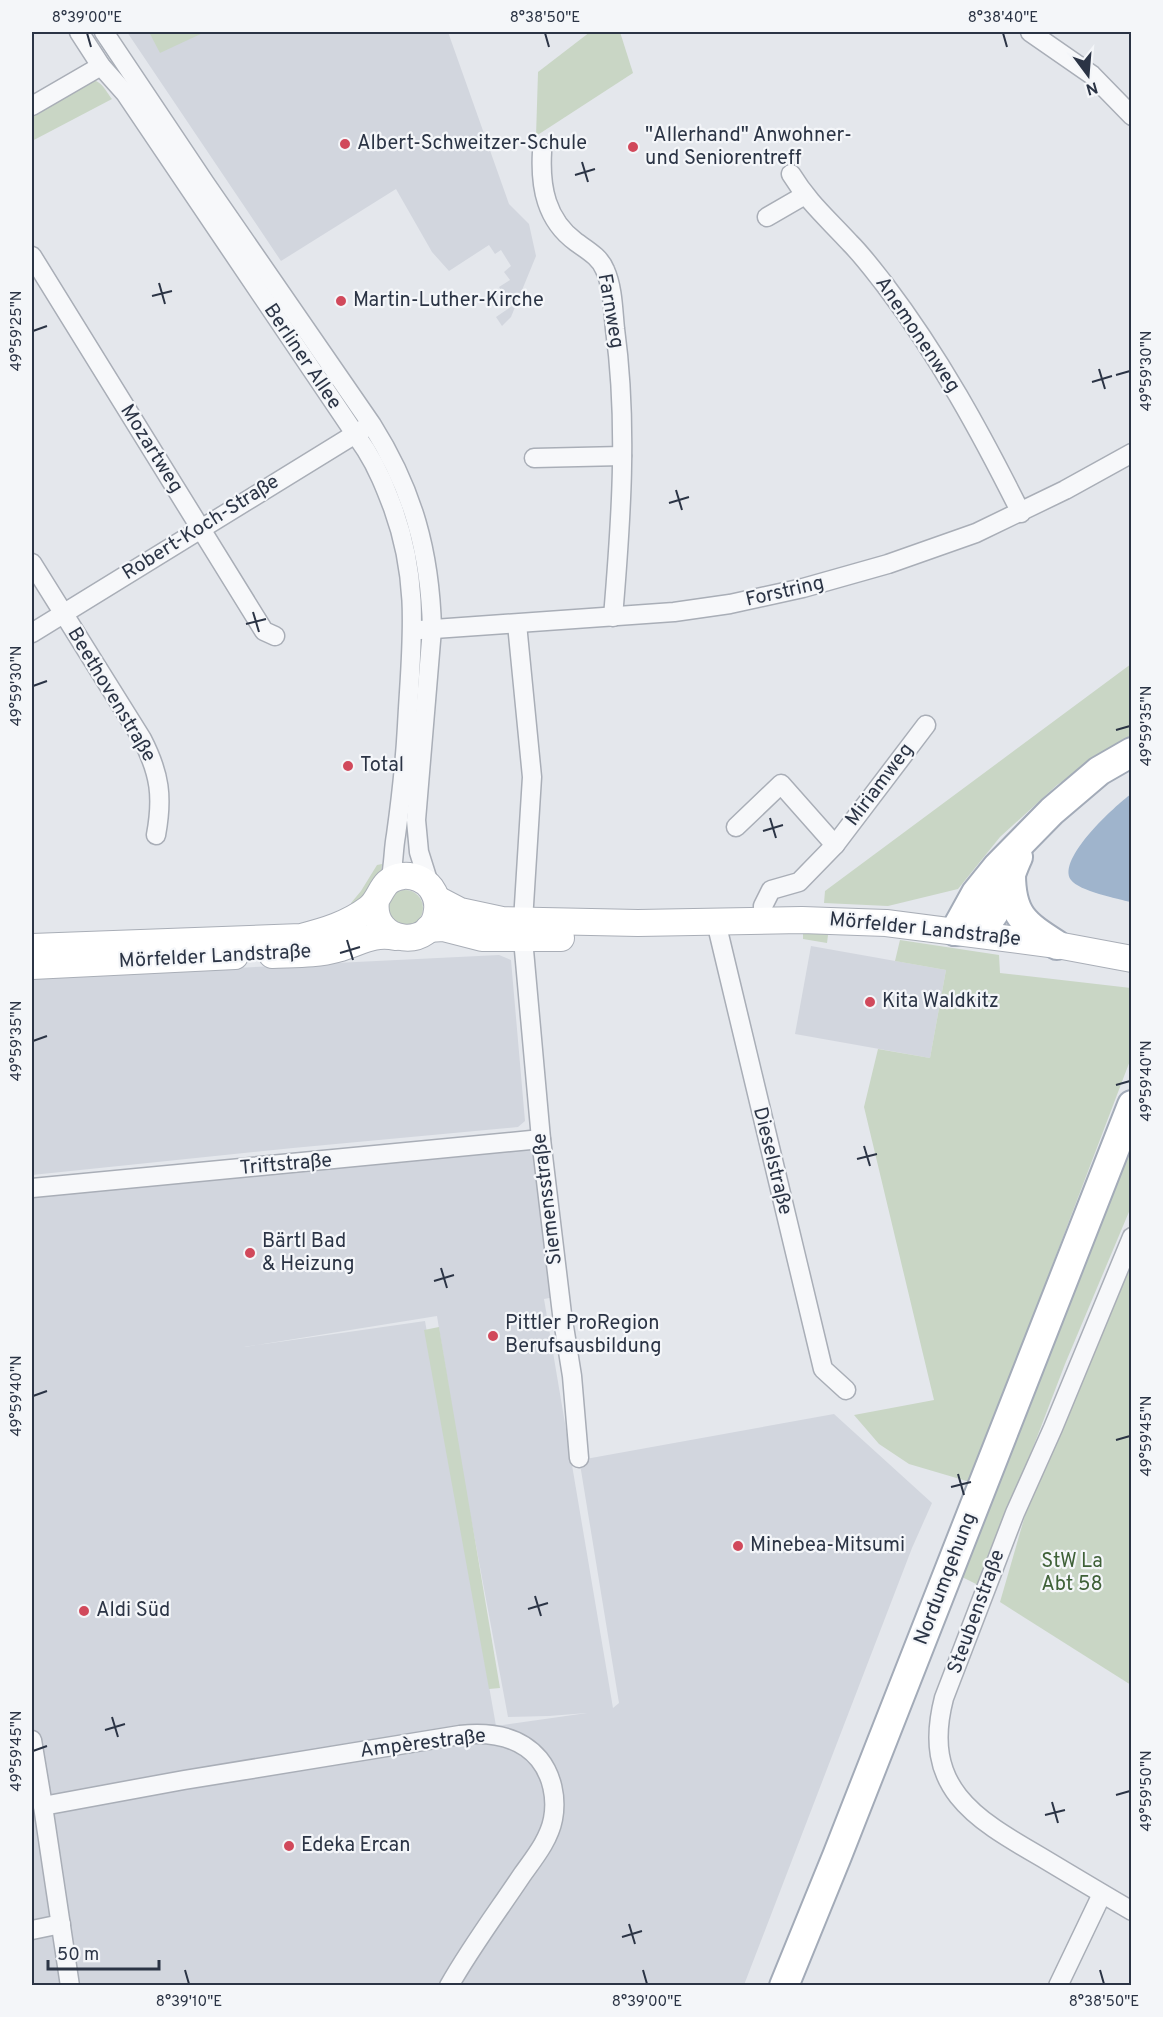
<svg xmlns="http://www.w3.org/2000/svg" width="1163" height="2017" viewBox="0 0 1163 2017" font-family="Overpass,sans-serif">
  <style>
    .built { fill: #d2d6de; fill-rule: evenodd }
    .green { fill: #c9d6c5 }
    .water { fill: #9fb4cc }
    .lines { fill: none; stroke-linecap: round; stroke-linejoin: round }
    .street-casing { stroke: #a9aeb7; stroke-width: 21 }
    .secondary-casing { stroke: #a9aeb7; stroke-width: 28 }
    .primary-casing { stroke: #a3abb8; stroke-width: 32 }
    .street { stroke: #f7f8fa; stroke-width: 18 }
    .secondary { stroke: #fff; stroke-width: 26 }
    .primary { stroke: #fff; stroke-width: 28 }
    .ticks { fill: none; stroke: #2b3445; stroke-width: 2 }
    .poi-dot { fill: #d1495b; stroke: #f4f6f9; stroke-width: 2 }
    .labels { text-anchor: middle; dominant-baseline: central; stroke-width: 4.5; stroke-linejoin: round; paint-order: stroke }
    .poi-label { font-size: 20px; fill: #2b3445; stroke: #f4f6f9; text-anchor: start }
    .street-label { font-size: 20px; fill: #2b3445; stroke: #f4f6f9 }
    .park-label { font-size: 20px; fill: #3f6138; stroke: #f4f6f9 }
    .neatline { fill: none; stroke: #2b3445; stroke-width: 2 }
    .ticks-label { font-size: 15px; text-anchor: middle; fill: #2b3445 }
  </style>
  <rect width="100%" height="100%" fill="#e4e7ec"/>
  <g class="built">
    <path d="M127,32H448L509,204L529,224L536,256L511,317L502,326L496,317L512,306L499,287L510,280L504,272L511,266L501,250L495,254L489,245L449,271L432,252L396,189L281,261Z"/>
    <path d="M811,946L946,970L930,1058L795,1034Z"/>
    <path d="M499,955L511,960L525,1121L518,1127L293,1148L32,1175V978Z"/>
    <path d="M541,1139L560,1296L544,1299L613,1708L619,1703L579,1458L580,1460L834,1414L932,1503L912,1548L744,1985L32,1986V1187ZM437,1316L463,1476L508,1717L549,1716L587,1713L496,1726L425,1321L244,1347Z"/>
  </g>
  <g class="green">
    <path d="M149,32H205L160,53Z"/>
    <path d="M590,32H620L633,73L536,136L538,72Z"/>
    <path d="M89,80C101,79 105,90 112,99L32,141V113Z"/>
    <path d="M1131,664V738L1122,742L1057,785L1000,837L958,889L888,906L824,903L825,891Z"/>
    <path d="M382,864L381,874L354,909L351,903L361,891L377,865Z"/>
    <circle cx="405" cy="908" r="18"/>
    <path d="M803,930H822L828,935L827,943L803,939Z"/>
    <path d="M900,940L999,955L1000,973L1131,988V1058L970,1482L909,1464L879,1444L854,1415L934,1400L864,1107L878,1049L930,1058L946,970L895,961Z"/>
    <path d="M1131,1142V1207L1065,1364L980,1586L960,1576Z"/>
    <path d="M1131,1265V1685L1000,1602L1026,1512Z"/>
    <path d="M439,1327L500,1688L489,1689L424,1330Z"/>
  </g>
  <path class="water" d="M1131,794V902C1118,899 1079,891 1071,880C1056,859 1116,805 1131,794Z"/>
  <g class="lines">
    <g class="street-casing">
      <g id="street">
        <path d="M79,32L101,66L125,93L366,450C378,469 385,487 393,508C421,585 411,647 407,726C405,763 401,799 396,835C393,851 394,865 390,881"/>
        <path d="M104,32L205,183L372,425C413,490 430,552 432,629L416,820L419,852L430,887"/>
        <path d="M1030,32L1092,75L1132,116"/>
        <path d="M32,106L101,66"/>
        <path d="M542,152C540,187 546,220 576,242C587,250 600,257 605,270C613,288 613,310 615,329C628,424 621,522 613,617"/>
        <path d="M791,174C808,202 828,219 850,243C863,256 874,271 885,285C939,356 981,433 1021,513"/>
        <path d="M767,217L805,195"/>
        <path d="M32,256L264,631L275,636"/>
        <path d="M534,458L622,456"/>
        <path d="M32,563L142,739C160,774 163,797 156,835"/>
        <path d="M517,624L532,777L523,921"/>
        <path d="M420,630L674,612L730,604L803,588L888,564L976,533L1065,490L1132,453"/>
        <path d="M32,633L365,428"/>
        <path d="M736,827L781,784L835,845"/>
        <path d="M763,920V906L771,890L799,882L835,845L926,725"/>
        <path d="M716,922L823,1369L846,1390"/>
        <path d="M523,939L541,1139L562,1314L572,1376L579,1458"/>
        <path d="M32,1188L541,1139"/>
        <path d="M1132,1237L1053,1428L1015,1513L944,1698C921,1787 973,1818 1041,1857C1071,1875 1101,1893 1132,1911"/>
        <path d="M32,1740L43,1806L70,1986"/>
        <path d="M43,1806L184,1780L460,1735C488,1732 519,1735 539,1759C552,1775 557,1798 553,1819C549,1840 534,1858 522,1875C498,1911 471,1947 449,1986"/>
        <path d="M32,1930L61,1924"/>
        <path d="M1058,1986L1102,1894"/>
      </g>
    </g>
    <g class="secondary-casing">
      <g id="secondary">
        <path d="M437,899L460,911L502,920L638,923L802,920L886,923L1057,945L1132,959"/>
        <path d="M428,929L443,928L482,938H561"/>
        <path d="M32,947L301,937C325,931 348,924 368,909C383,898 379,879 403,876C414,875 425,880 431,888C436,895 438,902 437,910C434,951 370,945 376,901"/>
        <path d="M272,955C293,954 316,955 337,949C360,943 372,932 396,937"/>
        <path d="M32,966L235,956"/>
      </g>
    </g>
    <g class="primary-casing">
      <g id="primary">
        <path d="M1011,874C1011,915 1024,924 1057,945"/>
        <path d="M955,931L976,893L997,867L1052,811L1099,771L1132,752"/>
        <path d="M955,931C965,930 975,930 984,925C998,917 1010,873 1018,857"/>
        <path d="M784,1986L837,1856L1132,1105"/>
      </g>
    </g>
    <use href="#street" class="street"/>
    <use href="#secondary" class="secondary"/>
    <use href="#primary" class="primary"/>
  </g>
  <path class="ticks" d="M87,33L91,47M545,33L549,47M1003,33L1007,47M582,162L588,182M575,175L595,169M159,283L165,304M152,296L172,291M33,331L47,326M1099,369L1105,389M1116,375L1130,371M1092,382L1112,376M676,490L682,510M669,503L689,497M253,612L259,632M246,624L266,619M33,686L47,681M1116,730L1130,726M770,818L776,838M763,831L783,825M347,940L353,960M340,953L360,947M33,1041L47,1036M1116,1085L1130,1081M864,1146L870,1166M857,1159L877,1154M441,1268L447,1288M434,1281L454,1275M33,1396L47,1391M1116,1440L1130,1436M958,1474L964,1495M951,1487L971,1482M535,1596L541,1616M528,1609L548,1603M112,1717L118,1737M105,1730L125,1724M33,1751L47,1746M1116,1795L1130,1791M1052,1802L1058,1823M1045,1815L1065,1810M629,1924L635,1944M622,1937L642,1931M185,1970L189,1984M643,1970L647,1984M1100,1970L1104,1984"/>
  <g class="poi-dot">
    <circle cx="345" cy="144" r="6"/>
    <circle cx="633" cy="147" r="6"/>
    <circle cx="341" cy="301" r="6"/>
    <circle cx="348" cy="766" r="6"/>
    <circle cx="870" cy="1002" r="6"/>
    <circle cx="250" cy="1253" r="6"/>
    <circle cx="493" cy="1336" r="6"/>
    <circle cx="738" cy="1546" r="6"/>
    <circle cx="84" cy="1611" r="6"/>
    <circle cx="289" cy="1846" r="6"/>
  </g>
  <g class="labels">
    <g class="poi-label">
      <text x="645" y="136">"Allerhand" Anwohner-<tspan x="645" dy="23">und Seniorentreff</tspan></text>
      <text x="357" y="144">Albert-Schweitzer-Schule</text>
      <text x="353" y="301">Martin-Luther-Kirche</text>
      <text x="360" y="766">Total</text>
      <text x="882" y="1002">Kita Waldkitz</text>
      <text x="262" y="1242">Bärtl Bad<tspan x="262" dy="23">&amp; Heizung</tspan></text>
      <text x="505" y="1324">Pittler ProRegion<tspan x="505" dy="23">Berufsausbildung</tspan></text>
      <text x="750" y="1546">Minebea-Mitsumi</text>
      <text x="96" y="1611">Aldi Süd</text>
      <text x="301" y="1846">Edeka Ercan</text>
    </g>
    <g class="street-label">
      <text transform="translate(610 311) rotate(80)">Farnweg</text>
      <text transform="translate(917 335) rotate(56)">Anemonenweg</text>
      <text transform="translate(302 357) rotate(56)">Berliner Allee</text>
      <text transform="translate(151 449) rotate(58)">Mozartweg</text>
      <text transform="translate(201 528) rotate(-32)">Robert-Koch-Straße</text>
      <text transform="translate(785 592) rotate(-13)">Forstring</text>
      <text transform="translate(111 695) rotate(59)">Beethovenstraße</text>
      <text transform="translate(880 785) rotate(-53)">Miriamweg</text>
      <text transform="translate(925 930) rotate(6)">Mörfelder Landstraße</text>
      <text transform="translate(215 957) rotate(-3)">Mörfelder Landstraße</text>
      <text transform="translate(772 1161) rotate(76)">Dieselstraße</text>
      <text transform="translate(286 1165) rotate(-5)">Triftstraße</text>
      <text transform="translate(548 1199) rotate(-97)">Siemensstraße</text>
      <text transform="translate(946 1579) rotate(-69)">Nordumgehung</text>
      <text transform="translate(977 1612) rotate(-70)">Steubenstraße</text>
      <text transform="translate(423 1744) rotate(-7)">Ampèrestraße</text>
    </g>
    <g class="park-label">
      <text x="1072" y="1562">StW La<tspan x="1072" dy="23">Abt 58</tspan></text>
    </g>
  </g>
  <rect width="1163" height="2017" fill="none" stroke="#f4f6f9" stroke-width="66"/>
  <g transform="translate(1088 75) rotate(164)" stroke="#f4f6f9" stroke-width="4.5" paint-order="stroke">
  <path d="M0-4.5L10 22L0 15L-10 22Z" fill="#2b3445"/>
  <text y="-9" font-size="16" font-weight="bold" text-anchor="middle" fill="#2b3445">N</text>
  </g>
  <path d="M48 1960v9h111v-9" fill="none" stroke="#2b3445" stroke-width="3"/>
  <text x="57" y="1960" font-size="18" fill="#2b3445" stroke="#f4f6f9" stroke-width="4.5" paint-order="stroke">50 m</text>
  <rect x="33" y="33" width="1097" height="1951" class="neatline"/>
  <g class="ticks-label">
    <text x="87" y="22">8°39'00"E</text>
    <text x="545" y="22">8°38'50"E</text>
    <text x="1003" y="22">8°38'40"E</text>
    <text transform="translate(16 331) rotate(-90)" y="5">49°59'25"N</text>
    <text transform="translate(1146 371) rotate(-90)" y="5">49°59'30"N</text>
    <text transform="translate(16 686) rotate(-90)" y="5">49°59'30"N</text>
    <text transform="translate(1146 726) rotate(-90)" y="5">49°59'35"N</text>
    <text transform="translate(16 1041) rotate(-90)" y="5">49°59'35"N</text>
    <text transform="translate(1146 1081) rotate(-90)" y="5">49°59'40"N</text>
    <text transform="translate(16 1396) rotate(-90)" y="5">49°59'40"N</text>
    <text transform="translate(1146 1436) rotate(-90)" y="5">49°59'45"N</text>
    <text transform="translate(16 1751) rotate(-90)" y="5">49°59'45"N</text>
    <text transform="translate(1146 1791) rotate(-90)" y="5">49°59'50"N</text>
    <text x="189" y="2006">8°39'10"E</text>
    <text x="647" y="2006">8°39'00"E</text>
    <text x="1104" y="2006">8°38'50"E</text>
  </g>
</svg>
